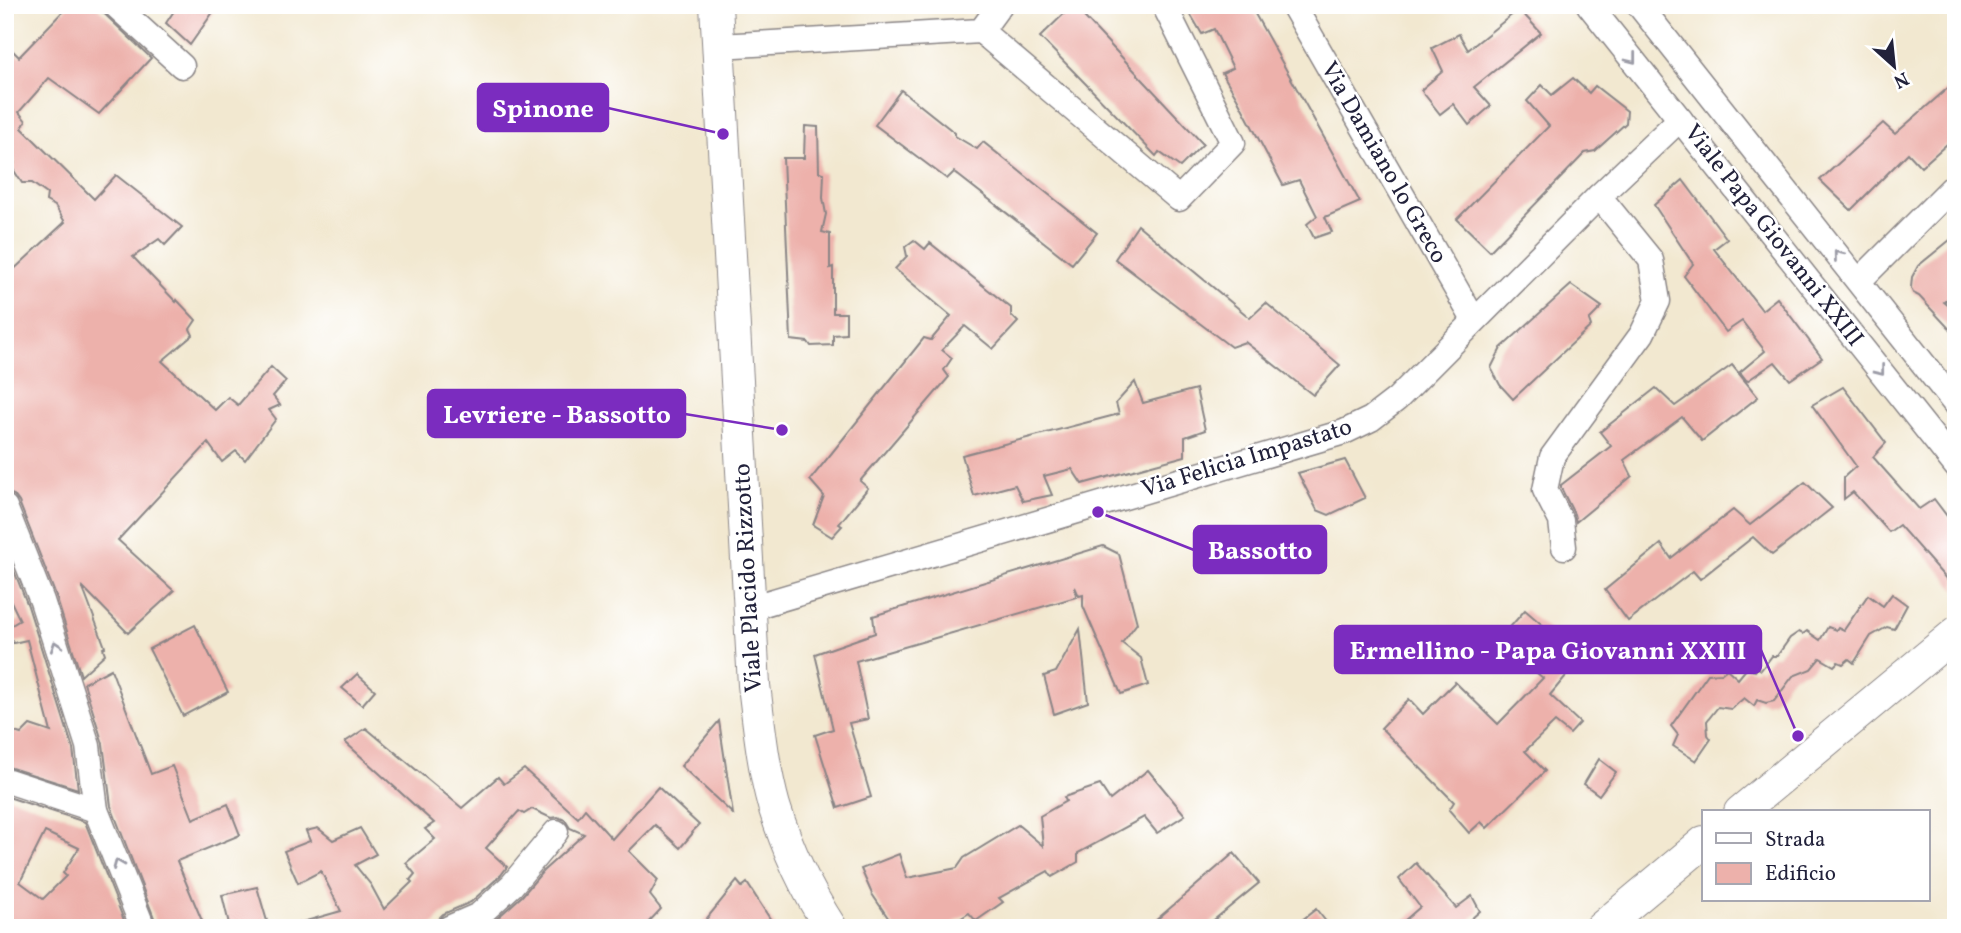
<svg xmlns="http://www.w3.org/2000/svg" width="1961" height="933" viewBox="0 0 1961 933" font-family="Vollkorn,serif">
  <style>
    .building { fill: #edb1ab; fill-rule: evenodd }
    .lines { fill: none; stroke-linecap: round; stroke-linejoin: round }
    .minor-casing { stroke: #8a8586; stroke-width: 27 }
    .tertiary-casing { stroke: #8a8586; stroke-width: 34 }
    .minor { stroke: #fff; stroke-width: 24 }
    .tertiary { stroke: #fff; stroke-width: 32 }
    .oneway { stroke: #9c9ca7 }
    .labels { text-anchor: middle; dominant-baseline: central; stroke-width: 5; stroke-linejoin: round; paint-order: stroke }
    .street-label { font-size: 24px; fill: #22223b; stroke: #fff }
    .leader { fill: none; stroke: #7b2cbf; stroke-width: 2.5 }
    .callout-dot { fill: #7b2cbf; stroke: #fff; stroke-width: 2.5 }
    .callout { fill: #7b2cbf; stroke: #7b2cbf; stroke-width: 2.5 }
    .callout-label { font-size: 26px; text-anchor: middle; font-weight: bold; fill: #fff }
  </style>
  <rect width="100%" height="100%" fill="#fff"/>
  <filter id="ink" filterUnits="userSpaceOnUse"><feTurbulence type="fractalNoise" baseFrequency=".0143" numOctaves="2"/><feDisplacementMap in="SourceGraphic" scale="14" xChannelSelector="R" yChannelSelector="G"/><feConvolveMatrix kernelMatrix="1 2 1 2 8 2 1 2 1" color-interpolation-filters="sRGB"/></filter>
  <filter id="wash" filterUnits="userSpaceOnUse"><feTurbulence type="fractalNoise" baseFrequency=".00686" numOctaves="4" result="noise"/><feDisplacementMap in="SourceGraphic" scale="28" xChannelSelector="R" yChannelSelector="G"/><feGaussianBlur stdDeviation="1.57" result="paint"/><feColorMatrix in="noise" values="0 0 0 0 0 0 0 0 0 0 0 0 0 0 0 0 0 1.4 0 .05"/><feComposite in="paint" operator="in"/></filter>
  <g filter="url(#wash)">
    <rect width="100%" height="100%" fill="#f2e8d0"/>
    <g id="blocks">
      <g class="building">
        <path d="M69,5H95L151,58L99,114L49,78L19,112L26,121L22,128L94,199L116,175L182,227L165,245L159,239L133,257L176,302L177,300L196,320L190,329L193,335L162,361L215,410L228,397L238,405L271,367L286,381L273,396L280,405L269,410L276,419L245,460L236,451L222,462L208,443L118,540L174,591L128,633L82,586L105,647L103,648L105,654L81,676L56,596L19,502L14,495L5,492V287L8,285L9,274L65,222L55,206L46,201L47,194L32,183H22L13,169L15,160L5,154V43L19,57Z"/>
        <path d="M178,5H218L190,45L166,23Z"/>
        <path d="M1073,5L1203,144L1180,167L1159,152L1156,156L1040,37Z"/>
        <path d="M1185,5H1250L1360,202L1325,217L1332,232L1314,238L1307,224L1317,216L1299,180L1283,185L1237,98L1222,73L1233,68L1214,29L1202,34Z"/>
        <path d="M1519,9L1541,33L1474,87L1491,106L1469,125L1453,104L1440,114L1421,90L1443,71L1432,48L1459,34L1468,50Z"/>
        <path d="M1573,78L1589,93L1595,86L1627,111L1626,123L1595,151L1585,153L1490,251L1457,219L1549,126L1527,101L1542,85L1552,95Z"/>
        <path d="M1956,81V136L1921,167L1908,153L1851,210L1820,180L1883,123L1895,134Z"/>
        <path d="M901,90L955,133V136L977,149L983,142L1097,233L1072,264L954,172L947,179L875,125Z"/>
        <path d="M805,126L818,127L819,172L824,173L823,198L826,214L822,232L830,234V268L833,267V313H846V334L833,335V345L811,346L808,342L791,340L783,158H804Z"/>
        <path d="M1683,180L1727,239L1714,249L1762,310L1777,298L1822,358L1790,380L1775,362L1747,381L1740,372L1765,351L1742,321L1726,332L1684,276L1693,264L1654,205Z"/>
        <path d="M1138,225L1250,318L1266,303L1340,365L1313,395L1245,342L1231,347L1115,259Z"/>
        <path d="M1956,235V291L1944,302L1956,312V336L1919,296L1913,293L1911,288L1912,277L1918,266Z"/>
        <path d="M914,240L925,249L930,243L1011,308V315L1018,322L993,349L965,326L942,350L952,358L944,370L949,377L860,481L868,488L839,524L842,526L832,537L813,525L824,496L810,480L924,338L931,340L951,316L895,269L907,256L905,247Z"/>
        <path d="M1571,285L1602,307L1589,320L1591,326L1513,399L1500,385L1491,368L1501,348Z"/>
        <path d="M1732,365L1758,397L1702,441L1682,417L1624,460L1632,476L1576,522L1574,514L1561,488V485L1611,446L1600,432L1656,388L1675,406Z"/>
        <path d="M1135,382L1143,403L1196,389L1205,430L1185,437V456L1082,484L1072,469L1044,476L1052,495L1023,501L1015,485L974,496L962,455L1119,414L1116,403Z"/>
        <path d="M1843,387L1886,443L1873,457L1919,509L1934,499L1956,528V590L1899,525L1889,532L1853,492L1844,499V477L1856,466L1812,405Z"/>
        <path d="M1345,460L1365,498L1329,515L1317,510L1298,473Z"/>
        <path d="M1805,482L1832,508L1772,555L1753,537L1700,579L1693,571L1628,621L1605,590L1661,544L1671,558L1733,510L1750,525Z"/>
        <path d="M1103,546L1119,554L1137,623L1122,643L1141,658L1148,685L1121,694L1083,606V595L1079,596L1075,587L1076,597L856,661L868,719L849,723L871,797L838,808L815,735L833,729L815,654L875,633L873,616Z"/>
        <path d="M5,548L28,606L73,749L78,789L5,766V729L21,734L30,725L51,732L27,640L13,643L5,629L20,620L5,589Z"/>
        <path d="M1892,594L1907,605L1894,629L1887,627L1871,636L1854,663L1849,659L1843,664L1838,662L1834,666L1820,658L1811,669L1793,676L1774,701L1766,703L1757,700L1754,706L1744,698L1731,709L1718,707L1707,721L1708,735L1711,739L1696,761L1673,746L1678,735L1671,726L1708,674L1722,673L1727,669L1738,679L1747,668L1755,671L1758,668L1761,670L1772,656H1777L1790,638L1799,632L1803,634L1807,631L1820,640L1828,627L1836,630L1838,627L1844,630L1868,595L1883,606Z"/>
        <path d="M1525,610L1581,658L1550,695L1580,723L1570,734L1555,722L1525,751L1545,771L1487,828L1481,822L1469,833L1449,810L1454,802L1381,728L1409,699L1423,714L1455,682L1498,724L1543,678L1498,641Z"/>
        <path d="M195,625L228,692L183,716L149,649Z"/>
        <path d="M1080,629L1088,702L1054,714L1044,676L1056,672Z"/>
        <path d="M111,669L151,774L172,766L193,819L228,804L240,835L177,861L205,928H158L111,806L103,744L84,683Z"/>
        <path d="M357,674L375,690L362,705L342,688Z"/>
        <path d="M719,721L733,814L681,766Z"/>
        <path d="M366,728L462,808L498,777L504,784L524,769L578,818L585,809L612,839L658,787L699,825L692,832L693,833L680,848L655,825L629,851L658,880L650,895L661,909L643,928H486L522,896L543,871L584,834L570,828L565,820L558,817L551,818L532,809L524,814L519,811L486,848L507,867L501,875L471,902L443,914L438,919L435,924L423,928H299V923L341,911L321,871L298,883L284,851L310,841L306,831L318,828L333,840L360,828L376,854L355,865L371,885L384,909L412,882L410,880L415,874L406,863L435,839L425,829L434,823L345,742Z"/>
        <path d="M1599,759L1616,772L1599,795L1584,784Z"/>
        <path d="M1148,770L1185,815L1157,833L1144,817L1078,853V862L1052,877L1048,871L999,898L1003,902L976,921L969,913L946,928H895L872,894L861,869L899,854L907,878L957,868L964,858L1018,825L1043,846L1040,816L1066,801L1064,797L1100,785L1110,800Z"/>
        <path d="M5,796L85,822L127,928H19L5,919ZM45,832L79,848L63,873L66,876L43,899L20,882Z"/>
        <path d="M1234,853L1259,883L1204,928H1147Z"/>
        <path d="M1416,863L1456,908L1472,896L1480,911L1462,927L1456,924L1451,928H1396L1420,907L1399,879Z"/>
        <path d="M737,881L742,887L747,883L776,928H699Z"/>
        <path d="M257,887L269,928H230L222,895Z"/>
        <path d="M1316,909L1331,928H1292Z"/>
      </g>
    </g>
  </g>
  <g filter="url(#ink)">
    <use href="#blocks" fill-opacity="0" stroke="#8a8586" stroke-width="2"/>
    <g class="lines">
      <g class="minor-casing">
        <g id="minor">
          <path d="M115,5L182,66"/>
          <path d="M1293,5L1474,320"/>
          <path d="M1589,5L1956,466"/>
          <path d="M1639,5L1956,405"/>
          <path d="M981,31L1179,199L1233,143L1164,5"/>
          <path d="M719,46L981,31L1000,5"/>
          <path d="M1859,281L1956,184"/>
          <path d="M5,507L42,601L88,746L96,810L143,928"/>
          <path d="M1564,547L1561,521L1545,490L1552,457L1642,334L1658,301L1651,260L1599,196"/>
          <path d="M750,608L1344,432L1371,419L1397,399L1599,196L1680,119"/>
          <path d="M5,780L96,810"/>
          <path d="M449,928L479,915L512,885L556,832"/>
        </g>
      </g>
      <g class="tertiary-casing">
        <g id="tertiary">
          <path d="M716,5L754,685C759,725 763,767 774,806C787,848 807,891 831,928"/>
          <path d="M1740,812L1956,633"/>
          <path d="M1601,928L1704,842"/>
        </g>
      </g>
      <use href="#minor" class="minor"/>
      <use href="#tertiary" class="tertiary"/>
    </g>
    <defs><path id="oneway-chevron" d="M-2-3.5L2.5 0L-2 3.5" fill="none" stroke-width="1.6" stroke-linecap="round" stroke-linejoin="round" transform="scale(1.75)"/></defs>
    <g class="oneway">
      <use href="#oneway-chevron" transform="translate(1632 59) rotate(52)"/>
      <use href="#oneway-chevron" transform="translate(1838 255) rotate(-129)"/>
      <use href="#oneway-chevron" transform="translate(1880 371) rotate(52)"/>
      <use href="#oneway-chevron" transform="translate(56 646) rotate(-108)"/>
      <use href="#oneway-chevron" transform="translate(118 864) rotate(-112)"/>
    </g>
  </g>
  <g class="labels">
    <g class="street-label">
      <text transform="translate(1383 163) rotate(60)">Via Damiano lo Greco</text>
      <text transform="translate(1773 236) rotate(52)">Viale Papa Giovanni XXIII</text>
      <text transform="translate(1247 459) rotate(-17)">Via Felicia Impastato</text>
      <text transform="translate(749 578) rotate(-93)">Viale Placido Rizzotto</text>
    </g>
  </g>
  <path class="leader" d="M723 134L608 108M782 430L685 414M1098 512L1194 550M1798 736L1761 650"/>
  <g class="callout-dot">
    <circle cx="723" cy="134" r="7"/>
    <circle cx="782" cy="430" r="7"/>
    <circle cx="1098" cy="512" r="7"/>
    <circle cx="1798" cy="736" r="7"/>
  </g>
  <g class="callout">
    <rect x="478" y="84" width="130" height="47" rx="7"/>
    <rect x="428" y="390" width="257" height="47" rx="7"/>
    <rect x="1194" y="526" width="132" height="47" rx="7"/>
    <rect x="1335" y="626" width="426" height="47" rx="7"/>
  </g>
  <g class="callout-label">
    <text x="543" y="117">Spinone</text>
    <text x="557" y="423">Levriere - Bassotto</text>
    <text x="1260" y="559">Bassotto</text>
    <text x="1548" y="659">Ermellino - Papa Giovanni XXIII</text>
  </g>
  <rect width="1961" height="933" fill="none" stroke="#fff" stroke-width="28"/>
  <rect x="1702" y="810" width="228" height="91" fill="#ffffff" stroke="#a7a7b1" stroke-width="2"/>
  <rect x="1716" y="833" width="35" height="10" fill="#ffffff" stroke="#a7a7b1" stroke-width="2"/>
  <text x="1765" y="846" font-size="21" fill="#22223b">Strada</text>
  <rect x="1716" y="863" width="35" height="21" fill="#edb1ab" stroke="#a7a7b1" stroke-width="2"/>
  <text x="1765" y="880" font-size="21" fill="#22223b">Edificio</text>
  <g transform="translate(1894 66) rotate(153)" stroke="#ffffff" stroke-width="5" paint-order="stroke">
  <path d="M0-5L12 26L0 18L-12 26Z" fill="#22223b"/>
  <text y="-10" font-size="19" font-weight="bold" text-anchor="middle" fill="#22223b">N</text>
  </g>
</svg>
